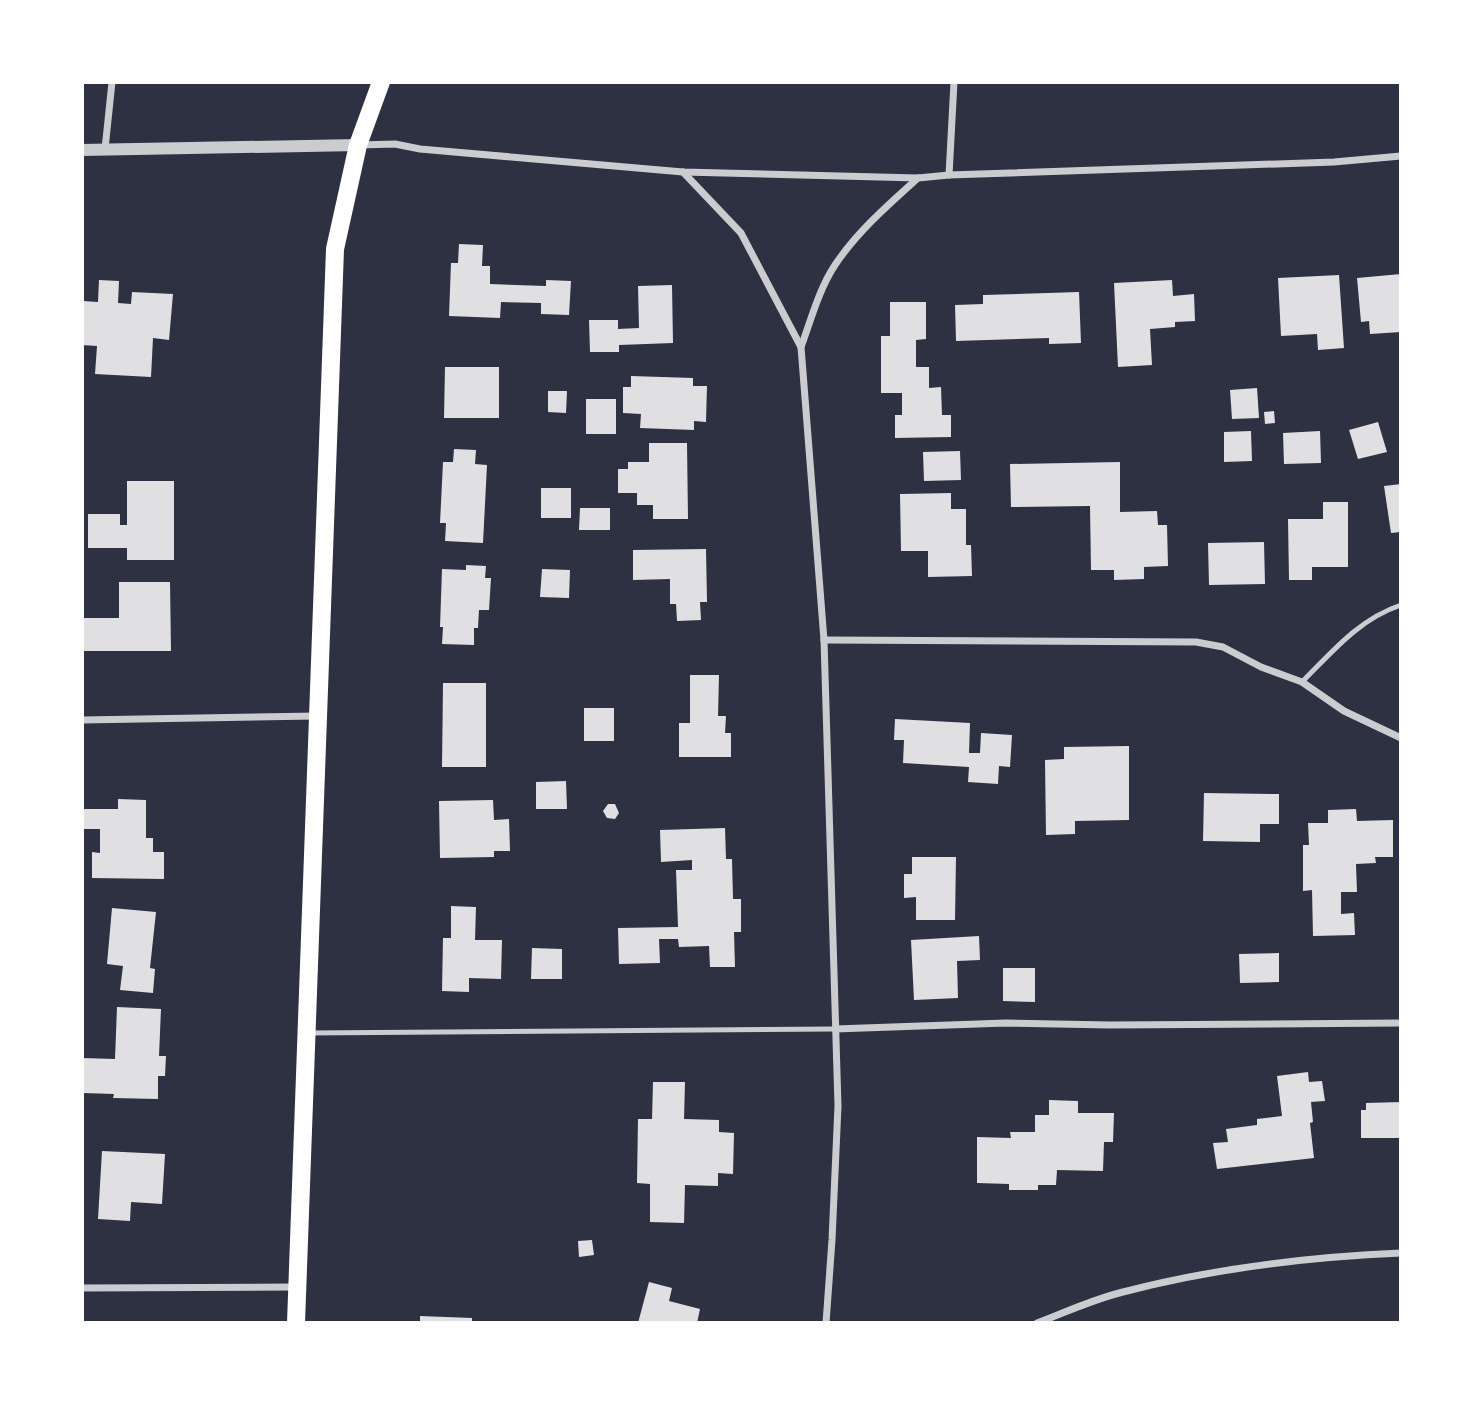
<svg xmlns="http://www.w3.org/2000/svg" width="1483" height="1405" viewBox="0 0 1483 1405" font-family="Barlow,sans-serif">
  <style>
    .building { fill: #e0e0e3 }
    .lines { fill: none; stroke-linecap: round; stroke-linejoin: round }
    .service { stroke: #caccd0; stroke-width: 5 }
    .minor { stroke: #caccd0; stroke-width: 7 }
    .tertiary { stroke: #caccd0; stroke-width: 12 }
    .primary { stroke: #fff; stroke-width: 18 }
  </style>
  <rect width="100%" height="100%" fill="#2d3142"/>
  <g class="building">
    <path d="M459,244L483,245L482,266H490V284L546,286V280L571,281L569,315L541,314V303L501,302L500,318L449,316L451,263H458Z"/>
    <path d="M1401,274V332L1370,334L1369,321L1361,322L1357,278Z"/>
    <path d="M1339,275L1344,348L1318,350L1317,334L1281,336L1278,278Z"/>
    <path d="M99,280L119,281L118,303L131,304L132,292L173,294L169,340L153,338L151,377L95,374L97,346L82,345V311L83,301L98,302Z"/>
    <path d="M1172,280L1173,296L1194,294L1195,321L1175,322V327L1150,329L1152,365L1118,367L1114,283Z"/>
    <path d="M672,285L673,343L619,345V352H590L589,320H618V329L639,328L638,286Z"/>
    <path d="M1079,292L1081,343L1049,344V338L956,341L955,305L983,304V295Z"/>
    <path d="M890,302H926V339L916,340V367H929V388L941,387L942,415H951V437L895,438V415H902V393H881V336H890Z"/>
    <path d="M445,367H499V418H444Z"/>
    <path d="M631,376L693,378V386H707L706,422L694,421V430L640,428L641,414L623,413V387H631Z"/>
    <path d="M1257,388L1259,418L1232,419L1230,390Z"/>
    <path d="M548,391H567L566,413L548,412Z"/>
    <rect x="586" y="399" width="30" height="35"/>
    <path d="M1274,411L1275,423L1265,424L1264,412Z"/>
    <path d="M1378,422L1387,452L1358,459L1349,430Z"/>
    <path d="M1251,431L1252,461L1224,462V432Z"/>
    <path d="M1320,431L1321,463L1284,464L1283,433Z"/>
    <path d="M649,443H687L688,519H653V505H637V493H618V469H628V462H649Z"/>
    <path d="M454,449L476,450L475,464L487,465L483,543L445,541L446,523H440L443,462H453Z"/>
    <path d="M960,451L961,480L924,481L923,452Z"/>
    <path d="M1120,462V512L1157,511L1158,525H1167L1168,566L1144,567V579L1114,580V570H1091L1090,506L1011,507L1010,464Z"/>
    <path d="M127,481H174V560H127V548H88V514H120V525H127Z"/>
    <path d="M1401,484V532L1391,533L1384,486Z"/>
    <rect x="541" y="488" width="30" height="30"/>
    <path d="M951,493V509H966V545H971L972,576L928,577V551H901L900,494Z"/>
    <path d="M1323,502H1348V567H1312V580H1289L1288,519H1323Z"/>
    <path d="M580,508H610V530H579Z"/>
    <path d="M1264,542L1265,584L1209,585L1208,543Z"/>
    <path d="M706,549L707,602H700L701,620L677,621L676,604H670V579L633,580V550Z"/>
    <path d="M466,565L486,566L485,578H491L489,610H479L478,628H474V645L442,644L443,627H440L442,569L466,570Z"/>
    <path d="M542,569L570,570L569,598L540,597Z"/>
    <path d="M119,582H170L171,651H82V618H119Z"/>
    <path d="M690,675H719L718,716H726L725,733H731V757H679V723H690Z"/>
    <path d="M443,683H486V767H442Z"/>
    <rect x="584" y="708" width="30" height="33"/>
    <path d="M895,719L970,723L969,753H980L981,733L1012,735L1010,767L999,766L998,784L968,782L969,767L903,763L904,740H894Z"/>
    <path d="M1129,746V820L1075,821V834L1046,835L1045,760L1064,759V747Z"/>
    <path d="M566,781L567,809H536V782Z"/>
    <path d="M1204,793L1279,794V824H1260V842L1203,841Z"/>
    <path d="M118,799L146,800V838H153V852H164V879L92,878V852L100,853V829H82V809H118Z"/>
    <path d="M493,800L494,820L509,819L510,851H494V857L440,858L439,801Z"/>
    <path d="M608,804H615L619,813L615,819L607,818L603,811Z"/>
    <path d="M1356,809L1357,821L1393,820V857H1375L1376,863L1356,864L1357,892H1341V914L1354,913L1355,935L1313,936L1312,890L1303,891V845H1309L1308,823H1328V810Z"/>
    <path d="M725,828L726,859H732L733,899H741V932H734L735,967H710L709,946L679,947L678,939H659L660,963L619,964L618,928L678,927L676,870H692V860L661,862L660,830Z"/>
    <path d="M912,857H956L955,920H916V897L904,898V874H912Z"/>
    <path d="M451,906L476,907L475,940H502L501,979L469,978V992L442,991L443,938H451Z"/>
    <path d="M112,908L156,912L150,968L155,969L153,993L120,990L123,966L107,964Z"/>
    <path d="M979,936L980,960L957,961L958,998L914,1000L911,940Z"/>
    <path d="M532,948L562,949V979H531Z"/>
    <path d="M1279,953V982L1240,983L1239,954Z"/>
    <path d="M1003,968H1035V1002L1003,1001Z"/>
    <path d="M117,1007L161,1009L159,1056H166L165,1076H158V1099L113,1098L114,1094L82,1093V1058L115,1059Z"/>
    <path d="M1308,1072L1309,1082L1322,1081L1325,1101L1311,1102L1313,1122L1310,1123L1314,1158L1217,1169L1213,1143L1228,1142L1226,1129L1257,1125V1119L1282,1116L1277,1076Z"/>
    <path d="M653,1082H685L684,1119L719,1120V1132L734,1133L733,1174L718,1173V1186L685,1185L684,1223L650,1222V1184L637,1183L638,1119H652Z"/>
    <path d="M1049,1100L1078,1101V1113H1114L1113,1142H1104L1103,1171L1057,1170L1056,1185H1038V1190H1009V1184L977,1183V1137L1011,1138L1010,1132H1035V1115H1049Z"/>
    <path d="M1401,1102V1138H1361V1110H1366V1103Z"/>
    <path d="M102,1151L165,1154L162,1204L131,1202L130,1221L98,1219Z"/>
    <path d="M592,1240L594,1255L579,1257L578,1241Z"/>
    <path d="M649,1282L672,1288L669,1301L700,1309L697,1323H638Z"/>
    <path d="M420,1316L472,1318V1323H420Z"/>
  </g>
  <g class="lines">
    <g class="service">
      <path d="M1302,682C1332,652 1359,619 1401,605"/>
      <path d="M309,1033L835,1029"/>
    </g>
    <g class="minor">
      <path d="M359,145L395,144L420,149L683,172L918,178L949,175L1334,162L1401,156"/>
      <path d="M105,149L112,82"/>
      <path d="M683,172L741,233L801,347L824,640L838,1106L832,1240L826,1323"/>
      <path d="M949,175L954,82"/>
      <path d="M801,347C811,320 819,289 835,265C857,232 888,205 918,178"/>
      <path d="M824,640L1196,642L1223,647L1261,667L1302,682L1344,711L1401,738"/>
      <path d="M82,720L316,716"/>
      <path d="M835,1029L1006,1023L1110,1025L1401,1023"/>
      <path d="M82,1288L295,1287"/>
      <path d="M1037,1323C1066,1312 1094,1299 1123,1292C1215,1268 1307,1257 1401,1253"/>
    </g>
    <path class="tertiary" d="M82,150L358,145"/>
    <path class="primary" d="M296,1323L335,249L358,145L381,82"/>
  </g>
  <rect width="1483" height="1405" fill="none" stroke="#ffffff" stroke-width="168"/>
</svg>
